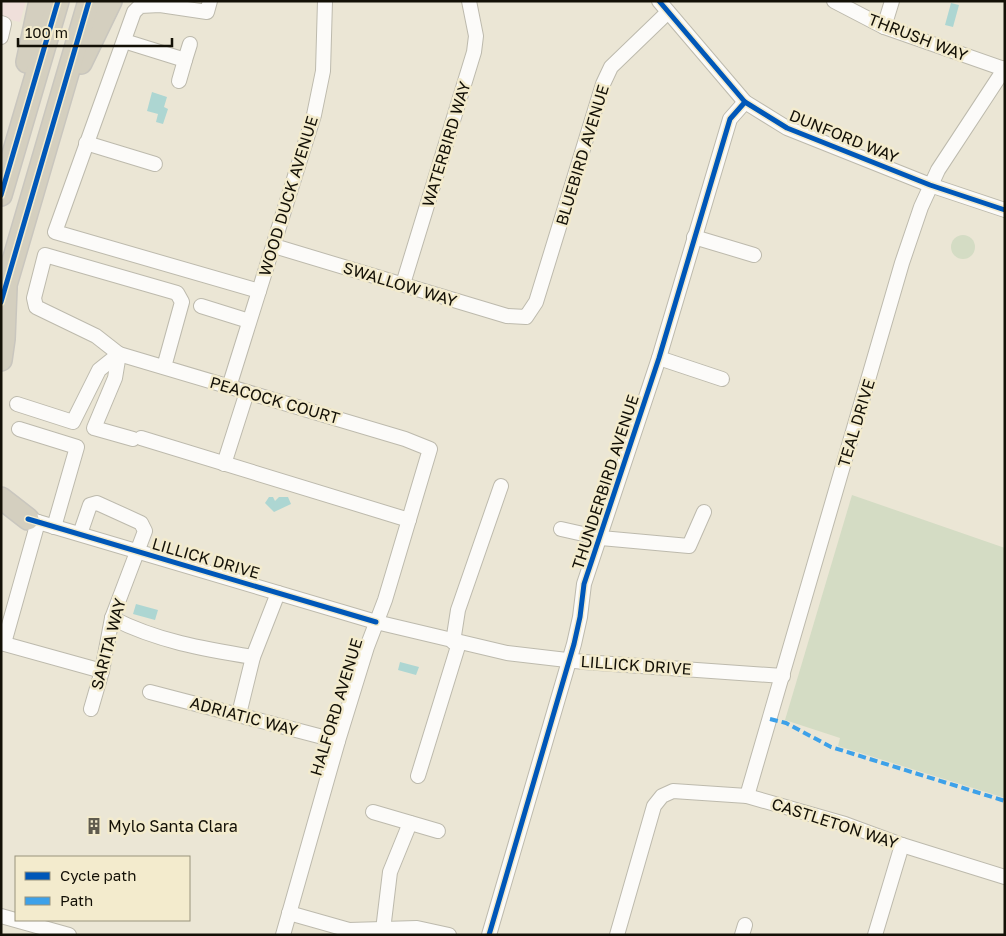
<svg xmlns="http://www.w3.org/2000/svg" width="1006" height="936" viewBox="0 0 1006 936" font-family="'Golos Text',sans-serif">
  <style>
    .commercial { fill: #efdfda }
    .green { fill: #d4dcc4 }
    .water { fill: #add6d2 }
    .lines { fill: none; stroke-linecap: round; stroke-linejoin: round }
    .minor-casing { stroke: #bdbaad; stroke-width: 16 }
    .highway-casing { stroke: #c9c6be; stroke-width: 24 }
    .minor { stroke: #fcfbf9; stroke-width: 14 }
    .highway { stroke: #d4cfbf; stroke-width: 21 }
    .quiet { stroke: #3da1e9; stroke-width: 4; stroke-dasharray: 8 4; stroke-linecap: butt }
    .cycleway-casing { stroke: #f3ebcd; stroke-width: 8 }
    .cycleway { stroke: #0057b8; stroke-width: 5 }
    .labels { text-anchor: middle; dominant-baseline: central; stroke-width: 5; stroke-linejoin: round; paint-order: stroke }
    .street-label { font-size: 16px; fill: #131006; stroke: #f3ebcd }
    .poi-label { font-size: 16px; fill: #131006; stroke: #f3ebcd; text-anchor: start }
  </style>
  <rect width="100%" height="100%" fill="#ebe6d5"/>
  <path class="commercial" d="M1,1H26L20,22L1,18Z"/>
  <g class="green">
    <circle cx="963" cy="247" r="12"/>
    <path d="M852,495L1005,548V798L838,746L840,738L785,720Z"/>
  </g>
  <g class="water">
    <path d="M951,3L959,5L953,27L945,25Z"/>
    <path d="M152,92L167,97L164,107L168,109L163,124L156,122L158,114L147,111Z"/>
    <path d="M269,497H273L275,501L279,497H288L291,504L274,512L265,503Z"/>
    <path d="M136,604L158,610L155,620L133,614Z"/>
    <path d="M400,662L419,667L416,675L398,670Z"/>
  </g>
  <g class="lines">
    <g class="minor-casing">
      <g id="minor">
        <path d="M210,1L207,12L160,5L140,6L134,12L55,232L259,291"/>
        <path d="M659,1L745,102L787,128L930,185L1005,210"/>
        <path d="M834,1L884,27L1004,69"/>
        <path d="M1,23L4,24L1,37"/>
        <path d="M884,27L892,1"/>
        <path d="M124,41L185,60L179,81"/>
        <path d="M185,60L190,44"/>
        <path d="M86,143L155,164"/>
        <path d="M694,237L754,255"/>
        <path d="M274,246L507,316L526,317L536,302L603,84L611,67L668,12"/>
        <path d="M403,284L474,52L476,36L469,1"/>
        <path d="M201,306L249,321"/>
        <path d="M119,354L115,378L94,428L133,439"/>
        <path d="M659,358L722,379"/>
        <path d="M164,367L182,302L177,293L45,255L34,298L36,307L96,336L119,354L405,439L430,449L385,600L367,647L338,741L283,935"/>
        <path d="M229,387L314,115L323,71L325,1"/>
        <path d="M17,404L73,422L99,370L119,354"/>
        <path d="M19,429L77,447L54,527"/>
        <path d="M141,438L409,520"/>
        <path d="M224,464L247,392"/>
        <path d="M28,519L376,622L507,653L584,662L783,676"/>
        <path d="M561,529L601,538L689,546L704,512"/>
        <path d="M80,534L90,505L97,503L141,523L145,531L112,618L102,671L91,709"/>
        <path d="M112,618C157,641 203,649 253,657"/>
        <path d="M453,642L458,610L501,486"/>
        <path d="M1,643L102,671"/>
        <path d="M4,643L38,522"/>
        <path d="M150,692L338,741"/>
        <path d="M239,714L253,657L278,593"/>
        <path d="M418,776L459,643"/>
        <path d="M747,796L902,263L921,207L938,170L1005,68"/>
        <path d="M373,812L438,831"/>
        <path d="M289,913L349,930L417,928L449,935"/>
        <path d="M1,916L69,935"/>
        <path d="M383,930L390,872L410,823"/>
        <path d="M489,935L574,644L580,617L584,584L659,358L730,119L745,102"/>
        <path d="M617,935L654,806L662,796L673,791L747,796L845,824L902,845L1005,877"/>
        <path d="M742,935L745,925"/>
        <path d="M875,935L902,845"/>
      </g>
    </g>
    <g class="highway-casing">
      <g id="highway">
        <path d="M27,62L40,1"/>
        <path d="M81,63L111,1"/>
        <path d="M1,195L58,1"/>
        <path d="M1,302L89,1"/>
        <path d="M1,360L4,339L6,288"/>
        <path d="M1,498L28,519"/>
      </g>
    </g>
    <use href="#minor" class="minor"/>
    <use href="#highway" class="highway"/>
    <path class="quiet" d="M770,719L786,723L831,747L1005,801"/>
    <g class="cycleway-casing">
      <g id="cycleway">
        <path d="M659,1L745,102L787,128L930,185L1005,210"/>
        <path d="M1,195L58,1"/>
        <path d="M1,302L89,1"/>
        <path d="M28,519L376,622"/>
        <path d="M489,935L574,644L580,617L584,584L659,358L730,119L745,102"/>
      </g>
    </g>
    <use href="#cycleway" class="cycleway"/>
  </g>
  <defs>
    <g id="building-bare" transform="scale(1.35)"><path d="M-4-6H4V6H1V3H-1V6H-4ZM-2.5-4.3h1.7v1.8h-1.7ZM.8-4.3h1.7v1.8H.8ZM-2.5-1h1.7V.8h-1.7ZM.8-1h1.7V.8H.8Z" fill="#5f5b4e" stroke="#f3ebcd" stroke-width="2.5" paint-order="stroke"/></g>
  </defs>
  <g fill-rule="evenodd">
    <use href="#building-bare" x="94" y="826"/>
  </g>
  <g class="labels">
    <g class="street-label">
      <text transform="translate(918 37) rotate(21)">THRUSH WAY</text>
      <text transform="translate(844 136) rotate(22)">DUNFORD WAY</text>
      <text transform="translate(446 144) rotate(-73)">WATERBIRD WAY</text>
      <text transform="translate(582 155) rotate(-73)">BLUEBIRD AVENUE</text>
      <text transform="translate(288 196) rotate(-73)">WOOD DUCK AVENUE</text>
      <text transform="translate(400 284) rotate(17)">SWALLOW WAY</text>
      <text transform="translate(275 400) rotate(16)">PEACOCK COURT</text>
      <text transform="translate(856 423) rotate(-73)">TEAL DRIVE</text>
      <text transform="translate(605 482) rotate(-72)">THUNDERBIRD AVENUE</text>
      <text transform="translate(206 558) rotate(16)">LILLICK DRIVE</text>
      <text transform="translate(108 644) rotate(-75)">SARITA WAY</text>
      <text transform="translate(636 665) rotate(4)">LILLICK DRIVE</text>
      <text transform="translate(336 707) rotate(-73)">HALFORD AVENUE</text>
      <text transform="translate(244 716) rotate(15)">ADRIATIC WAY</text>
      <text transform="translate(835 823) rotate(18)">CASTLETON WAY</text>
    </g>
    <g class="poi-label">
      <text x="108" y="826">Mylo Santa Clara</text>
    </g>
  </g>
  <rect width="1006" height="936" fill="none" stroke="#131006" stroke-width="5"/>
  <rect x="15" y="856" width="175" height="65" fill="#f3ebcd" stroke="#99937d"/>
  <rect x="25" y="872" width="25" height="8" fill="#0057b8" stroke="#99937d"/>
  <text x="60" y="881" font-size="15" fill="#131006">Cycle path</text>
  <rect x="25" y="897" width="25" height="8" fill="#3da1e9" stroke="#99937d"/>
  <text x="60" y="906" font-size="15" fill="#131006">Path</text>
  <path d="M18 38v8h154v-8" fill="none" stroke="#131006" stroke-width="2.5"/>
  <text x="25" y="38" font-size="15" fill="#131006" stroke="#f3ebcd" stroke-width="4" paint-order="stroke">100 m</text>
</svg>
